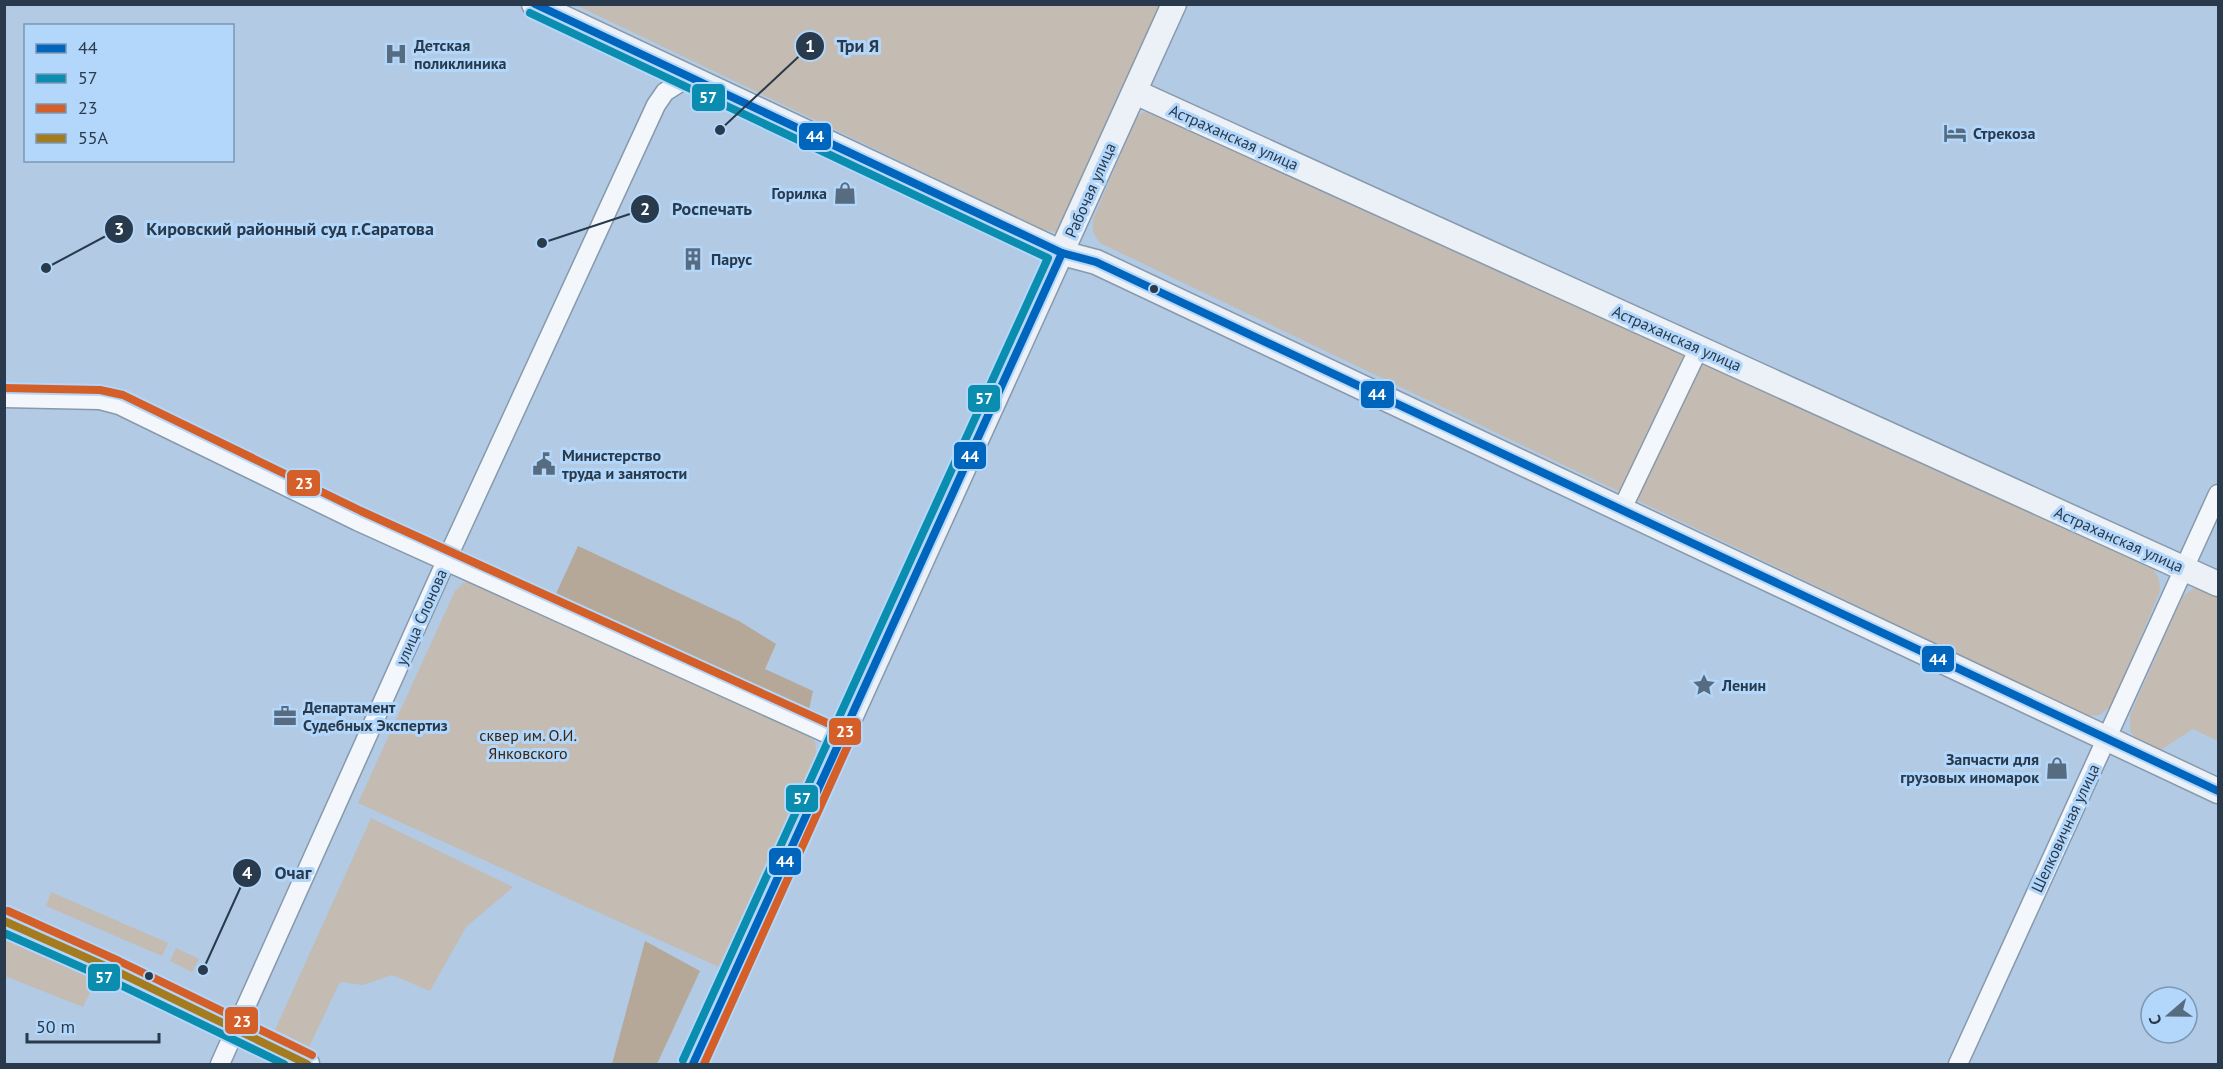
<svg xmlns="http://www.w3.org/2000/svg" width="2223" height="1069" viewBox="0 0 2223 1069" font-family="'PT Sans',sans-serif">
  <style>
    .green { fill: #c4bbb2 }
    .forest { fill: #b6a898 }
    .lines { fill: none; stroke-linecap: round; stroke-linejoin: round }
    .minor-casing { stroke: #8799ac; stroke-width: 21 }
    .secondary-casing { stroke: #8799ac; stroke-width: 27 }
    .minor { stroke: #f3f7fb; stroke-width: 18 }
    .secondary { stroke: #ecf1f7; stroke-width: 24 }
    .bus-1-casing { stroke: #b3d6fb; stroke-width: 12 }
    .bus-2-casing { stroke: #b3d6fb; stroke-width: 12 }
    .bus-3-casing { stroke: #b3d6fb; stroke-width: 12 }
    .bus-4-casing { stroke: #b3d6fb; stroke-width: 12 }
    .bus-1 { stroke: #0065bd; stroke-width: 8 }
    .bus-2 { stroke: #0a8dae; stroke-width: 8 }
    .bus-3 { stroke: #d45f28; stroke-width: 8 }
    .bus-4 { stroke: #a47b1e; stroke-width: 8 }
    .bus-dot { fill: #283a4c; stroke: #b3d6fb; stroke-width: 2 }
    .labels { text-anchor: middle; dominant-baseline: central; stroke-width: 6; stroke-linejoin: round; paint-order: stroke }
    .poi-label { font-size: 16px; font-weight: bold; fill: #283a4c; stroke: #b3d6fb; text-anchor: start }
    .street-label { font-size: 16px; fill: #283a4c; stroke: #b3d6fb }
    .park-label { font-size: 16px; fill: #39260f; stroke: #b3d6fb }
    .leader { fill: none; stroke: #283a4c; stroke-width: 2 }
    .callout-dot { fill: #283a4c; stroke: #b3d6fb; stroke-width: 2 }
    .mark-label { font-size: 18px; text-anchor: middle; font-weight: bold; fill: #fff }
    .callout-label { font-size: 18px; text-anchor: middle; font-weight: bold; fill: #283a4c; stroke: #b3d6fb; stroke-width: 6; stroke-linejoin: round; paint-order: stroke }
    .line-badge { stroke: #b3d6fb; stroke-width: 2 }
    .badge-label { font-size: 16px; text-anchor: middle; font-weight: bold; fill: #fff }
  </style>
  <rect width="100%" height="100%" fill="#b2cae3"/>
  <g class="green">
    <path d="M576,5H1160L1070,207L1061,227L1055,232L1042,229Z"/>
    <path d="M1144,112L1155,113L2153,569L2159,579L2160,591L2112,705L2100,715L2088,716L1100,243L1093,232V219L1137,117Z"/>
    <path d="M472,582L809,736L815,742L817,759L721,968L358,803L455,591L463,583Z"/>
    <path d="M2194,588L2218,593V741L2193,729L2159,751L2141,742L2130,732V715L2183,596Z"/>
    <path d="M371,818L513,887L466,927L430,991L392,975L363,985L340,982L309,1047L275,1030Z"/>
    <path d="M51,892L168,943L162,956L46,906Z"/>
    <path d="M5,940L96,980L83,1007L5,976Z"/>
    <path d="M176,948L199,959L192,972L170,961Z"/>
  </g>
  <g class="forest">
    <path d="M578,546L739,621L776,644L765,669L813,691L808,714L554,598Z"/>
    <path d="M645,941L700,971L657,1064H612Z"/>
  </g>
  <g class="lines">
    <g class="minor-casing">
      <g id="minor">
        <path d="M4,398L100,400L119,405L357,521L839,739"/>
        <path d="M1621,511L1699,348"/>
        <path d="M220,1064L446,561L656,105L665,92L687,78"/>
        <path d="M1958,1064L2218,494"/>
      </g>
    </g>
    <g class="secondary-casing">
      <g id="secondary">
        <path d="M534,4L1062,253L1096,262L2218,791"/>
        <path d="M1135,92L2218,584"/>
        <path d="M4,921L114,970L307,1064"/>
        <path d="M693,1064L1174,4"/>
      </g>
    </g>
    <use href="#minor" class="minor"/>
    <use href="#secondary" class="secondary"/>
    <g class="bus-1-casing">
      <g id="bus-1">
        <path d="M535,4L1062,253L1096,262L2218,791"/>
        <path d="M693,1064L1062,253"/>
      </g>
    </g>
    <g class="bus-2-casing">
      <g id="bus-2">
        <path d="M530,13L1048,258L683,1060"/>
        <path d="M4,933L110,980L284,1064"/>
      </g>
    </g>
    <g class="bus-3-casing">
      <g id="bus-3">
        <path d="M4,388L100,390L123,395L361,511L847,732L849,743L704,1064"/>
        <path d="M8,911L119,961L312,1055"/>
      </g>
    </g>
    <g class="bus-4-casing">
      <path id="bus-4" d="M4,921L114,970L307,1064"/>
    </g>
    <use href="#bus-1" class="bus-1"/>
    <use href="#bus-2" class="bus-2"/>
    <use href="#bus-3" class="bus-3"/>
    <use href="#bus-4" class="bus-4"/>
  </g>
  <defs>
    <g id="hospital-bare" transform="scale(1.8)"><path d="M-5-5h3v3.5h4V-5h3V5h-3V1.5h-4V5h-3Z" fill="#586c81" stroke="#b3d6fb" stroke-width="2.5" paint-order="stroke"/></g>
    <g id="hotel-bare" transform="scale(1.8)"><path d="M-6-4.5h1.5V1H6V5H4.5V3h-9V5H-6ZM-4 0a1.8 1.8 0 1 1 3.6 0ZM.5 0V-2.5h3Q6-2.5 6 0Z" fill="#586c81" stroke="#b3d6fb" stroke-width="2.5" paint-order="stroke"/></g>
    <g id="shop-bare" transform="scale(1.8)"><path d="M-5-2.5h2.3a2.7 3.5 0 0 1 5.4 0H5L5.5 6h-11ZM-1.5-2.5h3a1.5 2.3 0 0 0-3 0Z" fill="#586c81" stroke="#b3d6fb" stroke-width="2.5" paint-order="stroke"/></g>
    <g id="building-bare" transform="scale(1.8)"><path d="M-4-6H4V6H1V3H-1V6H-4ZM-2.5-4.3h1.7v1.8h-1.7ZM.8-4.3h1.7v1.8H.8ZM-2.5-1h1.7V.8h-1.7ZM.8-1h1.7V.8H.8Z" fill="#586c81" stroke="#b3d6fb" stroke-width="2.5" paint-order="stroke"/></g>
    <g id="civic-bare" transform="scale(1.8)"><path d="M-.6-6.5H3V-4.5H.6V-3L4-1V1h2V6H-6V1h2V-1L-.6-3ZM-1.2 2.5V6h2.4V2.5Z" fill="#586c81" stroke="#b3d6fb" stroke-width="2.5" paint-order="stroke"/></g>
    <g id="sight-bare" transform="scale(1.8)"><path d="M0-6L1.8-2.2L6-1.7L2.9 1.2L3.7 5.4L0 3.3L-3.7 5.4L-2.9 1.2L-6-1.7L-1.8-2.2Z" fill="#586c81" stroke="#b3d6fb" stroke-width="2.5" paint-order="stroke"/></g>
    <g id="office-bare" transform="scale(1.8)"><path d="M-6-3h4V-5.5h4V-3h4V5H-6ZM-1-4.5V-3h2v-1.5ZM-6 0V1H6V0Z" fill="#586c81" stroke="#b3d6fb" stroke-width="2.5" paint-order="stroke"/></g>
  </defs>
  <g fill-rule="evenodd">
    <use href="#hospital-bare" x="396" y="54"/>
    <use href="#hotel-bare" x="1955" y="133"/>
    <use href="#shop-bare" x="845" y="193"/>
    <use href="#building-bare" x="693" y="259"/>
    <use href="#civic-bare" x="544" y="464"/>
    <use href="#sight-bare" x="1704" y="685"/>
    <use href="#office-bare" x="285" y="716"/>
    <use href="#shop-bare" x="2057" y="768"/>
  </g>
  <g class="bus-dot">
    <circle cx="1154" cy="289" r="5"/>
    <circle cx="149" cy="976" r="5"/>
  </g>
  <g class="labels">
    <g class="poi-label">
      <text x="414" y="45">Детская<tspan x="414" dy="18">поликлиника</tspan></text>
      <text x="1973" y="133">Стрекоза</text>
      <text x="827" y="193" text-anchor="end">Горилка</text>
      <text x="711" y="259">Парус</text>
      <text x="562" y="455">Министерство<tspan x="562" dy="18">труда и занятости</tspan></text>
      <text x="1722" y="685">Ленин</text>
      <text x="303" y="707">Департамент<tspan x="303" dy="18">Судебных Экспертиз</tspan></text>
      <text x="2039" y="759" text-anchor="end">Запчасти для<tspan x="2039" dy="18">грузовых иномарок</tspan></text>
    </g>
    <g class="street-label">
      <text transform="translate(1234 137) rotate(24)">Астраханская улица</text>
      <text transform="translate(1090 190) rotate(-66)">Рабочая улица</text>
      <text transform="translate(1677 338) rotate(24)">Астраханская улица</text>
      <text transform="translate(2119 539) rotate(24)">Астраханская улица</text>
      <text transform="translate(421 617) rotate(-66)">улица Слонова</text>
      <text transform="translate(2065 828) rotate(-65)">Шелковичная улица</text>
    </g>
    <g class="park-label">
      <text x="528" y="735">сквер им. О.И.<tspan x="528" dy="18">Янковского</tspan></text>
    </g>
  </g>
  <path class="leader" d="M720 130L810 46M542 243L645 209M46 268L119 229M203 970L247 873"/>
  <g class="callout-dot">
    <circle cx="720" cy="130" r="6"/>
    <circle cx="542" cy="243" r="6"/>
    <circle cx="46" cy="268" r="6"/>
    <circle cx="203" cy="970" r="6"/>
    <circle cx="810" cy="46" r="15"/>
    <circle cx="645" cy="209" r="15"/>
    <circle cx="119" cy="229" r="15"/>
    <circle cx="247" cy="873" r="15"/>
  </g>
  <g class="mark-label">
    <text x="810" y="52">1</text>
    <text x="645" y="215">2</text>
    <text x="119" y="235">3</text>
    <text x="247" y="879">4</text>
  </g>
  <g class="callout-label">
    <text x="858" y="52">Три Я</text>
    <text x="712" y="215">Роспечать</text>
    <text x="290" y="235">Кировский районный суд г.Саратова</text>
    <text x="293" y="879">Очаг</text>
  </g>
  <g class="line-badge">
    <rect x="691" y="83" width="35" height="29" rx="6" fill="#0a8dae"/>
    <rect x="798" y="122" width="34" height="29" rx="6" fill="#0065bd"/>
    <rect x="1360" y="380" width="35" height="29" rx="6" fill="#0065bd"/>
    <rect x="967" y="384" width="34" height="29" rx="6" fill="#0a8dae"/>
    <rect x="953" y="441" width="34" height="29" rx="6" fill="#0065bd"/>
    <rect x="286" y="469" width="35" height="28" rx="6" fill="#d45f28"/>
    <rect x="1921" y="645" width="34" height="28" rx="6" fill="#0065bd"/>
    <rect x="828" y="717" width="34" height="29" rx="6" fill="#d45f28"/>
    <rect x="785" y="784" width="34" height="29" rx="6" fill="#0a8dae"/>
    <rect x="768" y="847" width="34" height="29" rx="6" fill="#0065bd"/>
    <rect x="87" y="963" width="34" height="29" rx="6" fill="#0a8dae"/>
    <rect x="224" y="1006" width="35" height="29" rx="6" fill="#d45f28"/>
  </g>
  <g class="badge-label">
    <text x="708" y="103">57</text>
    <text x="815" y="142">44</text>
    <text x="1377" y="400">44</text>
    <text x="984" y="404">57</text>
    <text x="970" y="462">44</text>
    <text x="304" y="489">23</text>
    <text x="1938" y="665">44</text>
    <text x="845" y="737">23</text>
    <text x="802" y="804">57</text>
    <text x="785" y="867">44</text>
    <text x="104" y="983">57</text>
    <text x="242" y="1027">23</text>
  </g>
  <rect width="2223" height="1069" fill="none" stroke="#283a4c" stroke-width="12"/>
  <rect x="24" y="24" width="210" height="138" fill="#b3d6fb" stroke="#7b98b5" stroke-width="1.5"/>
  <rect x="36" y="44" width="30" height="9" fill="#0065bd" stroke="#7b98b5" stroke-width="1.5"/>
  <text x="78" y="54" font-size="18" fill="#283a4c">44</text>
  <rect x="36" y="74" width="30" height="9" fill="#0a8dae" stroke="#7b98b5" stroke-width="1.5"/>
  <text x="78" y="84" font-size="18" fill="#283a4c">57</text>
  <rect x="36" y="104" width="30" height="9" fill="#d45f28" stroke="#7b98b5" stroke-width="1.5"/>
  <text x="78" y="114" font-size="18" fill="#283a4c">23</text>
  <rect x="36" y="134" width="30" height="9" fill="#a47b1e" stroke="#7b98b5" stroke-width="1.5"/>
  <text x="78" y="144" font-size="18" fill="#283a4c">55А</text>
  <g transform="translate(2169 1015) rotate(250)"><circle r="28" fill="#b3d6fb" stroke="#7b98b5" stroke-width="1.5"/>
  <path d="M0-4.5L10 22L0 15L-10 22Z" fill="#586c81"/>
  <text y="-9" font-size="16" font-weight="bold" text-anchor="middle" fill="#283a4c">С</text>
  </g>
  <path d="M27 1033v9h132v-9" fill="none" stroke="#283a4c" stroke-width="3"/>
  <text x="36" y="1033" font-size="18" fill="#283a4c" stroke="#b3d6fb" stroke-width="4.5" paint-order="stroke">50 m</text>
</svg>
